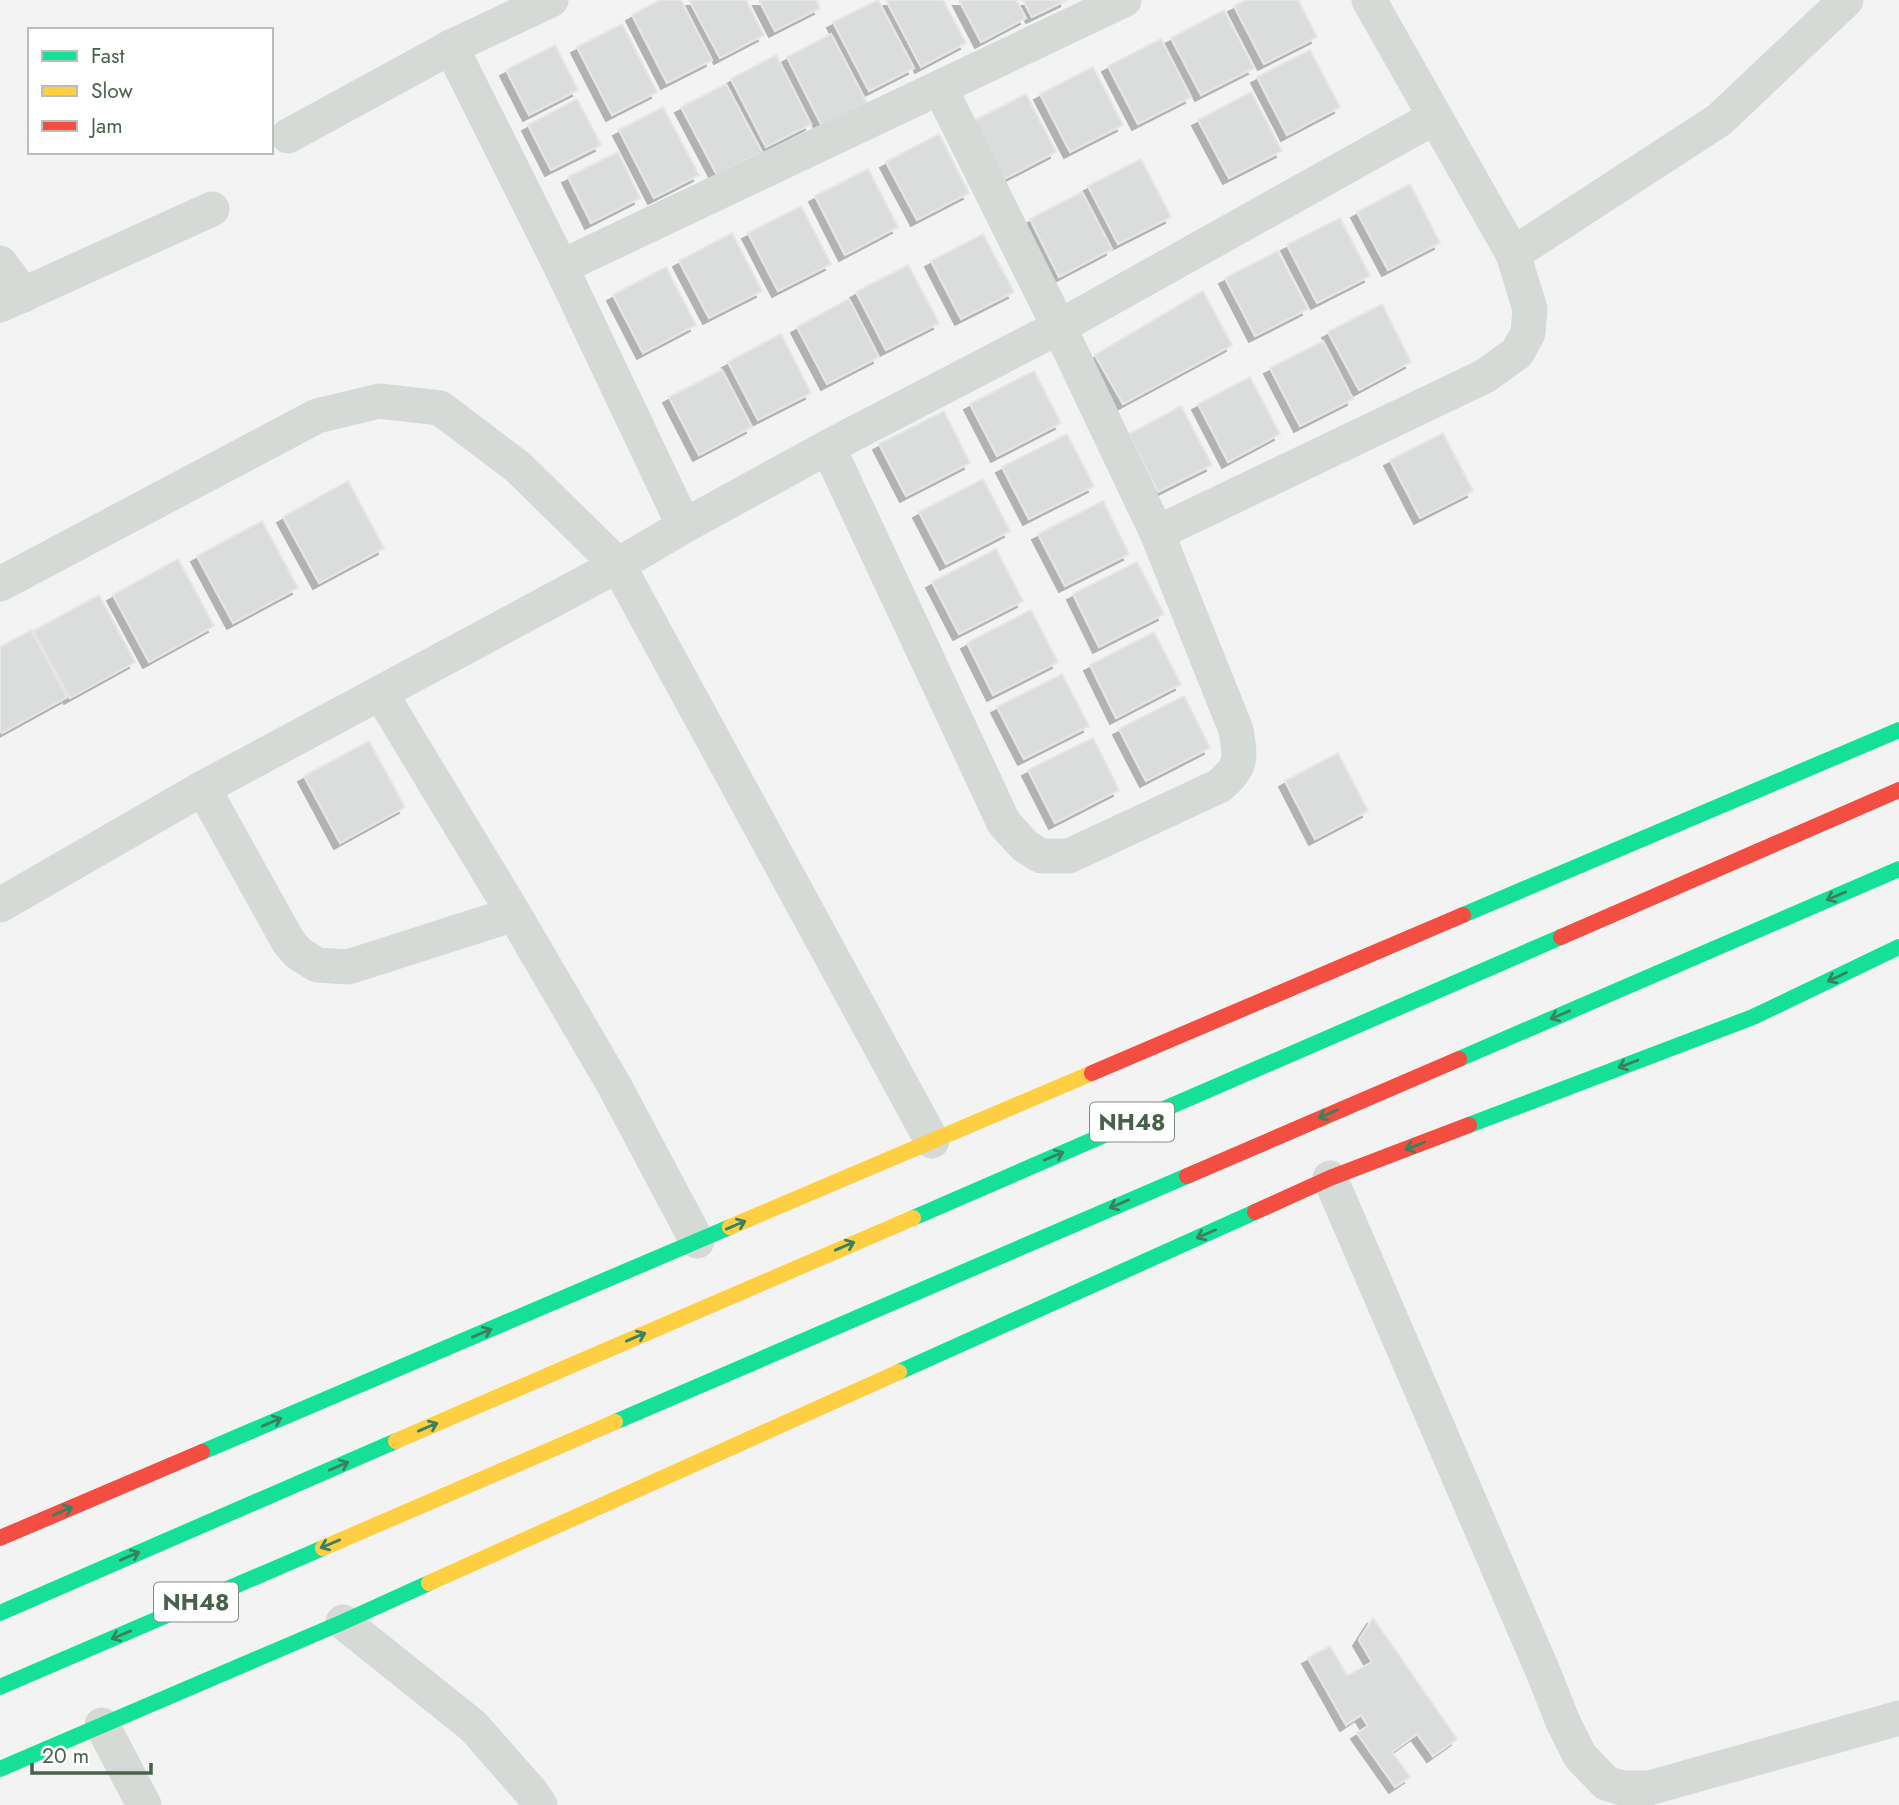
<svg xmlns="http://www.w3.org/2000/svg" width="1899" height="1805" viewBox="0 0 1899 1805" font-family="Jost,sans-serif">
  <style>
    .building { fill: #dadddb; stroke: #e5e6e5; stroke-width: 2; filter: url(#shadow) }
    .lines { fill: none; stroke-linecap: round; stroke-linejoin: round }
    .street { stroke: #d6dad6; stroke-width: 35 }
    .fast { stroke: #16e098; stroke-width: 16 }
    .slow { stroke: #ffcf43; stroke-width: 16 }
    .jam { stroke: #f24e42; stroke-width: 16 }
    .oneway { stroke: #3c815e }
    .labels { text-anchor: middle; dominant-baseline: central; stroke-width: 7; stroke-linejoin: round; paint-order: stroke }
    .shield { fill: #fff; stroke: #7f9080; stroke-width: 2 }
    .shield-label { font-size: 23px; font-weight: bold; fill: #48614a }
  </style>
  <defs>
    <filter id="shadow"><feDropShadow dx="-6" dy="6" stdDeviation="0" flood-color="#0004"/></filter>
  </defs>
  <rect width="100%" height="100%" fill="#f3f3f3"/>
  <g class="building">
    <path d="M660,0H681L712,60L667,83L632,15Z"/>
    <path d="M689,0H746L764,35L720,58Z"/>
    <path d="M759,0H816L820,8L775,31Z"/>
    <path d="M878,0L914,68L869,91L833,22Z"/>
    <path d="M886,0H943L966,43L921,67Z"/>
    <path d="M959,0H1016L1026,18L981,42Z"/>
    <path d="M1023,0H1067L1032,17Z"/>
    <path d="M1246,0H1298L1317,37L1264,64L1234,6Z"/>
    <path d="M1224,10L1254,68L1201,95L1171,38Z"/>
    <path d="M622,24L657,92L612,115L577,47Z"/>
    <path d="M831,34L867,103L822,126L787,57Z"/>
    <path d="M1161,39L1191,97L1138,124L1108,66Z"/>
    <path d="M555,45L578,90L529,115L506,70Z"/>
    <path d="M1310,50L1340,107L1287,135L1257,77Z"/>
    <path d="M776,55L811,124L766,147L731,79Z"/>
    <path d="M1093,67L1123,125L1070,152L1040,94Z"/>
    <path d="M726,84L762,152L717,175L681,107Z"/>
    <path d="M1251,92L1282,151L1229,178L1198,120Z"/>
    <path d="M1026,94L1056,152L1004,179L973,121Z"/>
    <path d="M577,99L601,145L551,170L528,125Z"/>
    <path d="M663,107L699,175L654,198L619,130Z"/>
    <path d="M939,134L969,193L917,220L886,162Z"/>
    <path d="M618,152L640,198L591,223L568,177Z"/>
    <path d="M1141,159L1171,217L1118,244L1088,186Z"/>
    <path d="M868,169L898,227L845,255L815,196Z"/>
    <path d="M1410,184L1440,243L1388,270L1357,212Z"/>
    <path d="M1082,192L1112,249L1059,277L1030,219Z"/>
    <path d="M801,206L831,264L778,291L748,233Z"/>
    <path d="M1340,218L1370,276L1317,303L1287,245Z"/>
    <path d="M732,233L762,291L709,318L679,261Z"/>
    <path d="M983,234L1014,292L961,319L931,261Z"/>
    <path d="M1278,251L1308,309L1255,336L1225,278Z"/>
    <path d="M908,265L939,323L886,350L856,292Z"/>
    <path d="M666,267L696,325L643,353L613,295Z"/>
    <path d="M1203,291L1232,345L1123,404L1095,355Z"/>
    <path d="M849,299L879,357L827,384L797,327Z"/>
    <path d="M1382,304L1411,362L1359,390L1328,332Z"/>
    <path d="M781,334L811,393L758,420L728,362Z"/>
    <path d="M1323,341L1353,399L1300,426L1270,368Z"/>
    <path d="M722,370L752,427L699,455L669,397Z"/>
    <path d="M1034,371L1061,423L997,456L970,404Z"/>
    <path d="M1250,377L1280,434L1228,462L1198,404Z"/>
    <path d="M1181,406L1212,465L1158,492L1129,434Z"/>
    <path d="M944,411L970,463L906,496L879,444Z"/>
    <path d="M1443,433L1473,491L1420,518L1390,460Z"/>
    <path d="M1067,434L1094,486L1029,519L1002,467Z"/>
    <path d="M983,479L1010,531L946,564L919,512Z"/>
    <path d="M348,481L384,548L319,583L283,517Z"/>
    <path d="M1103,501L1129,554L1065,586L1038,534Z"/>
    <path d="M262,521L298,588L233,623L197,556Z"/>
    <path d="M996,549L1023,601L959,634L932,582Z"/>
    <path d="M178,559L214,626L149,662L113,595Z"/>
    <path d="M1137,562L1164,614L1099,647L1073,594Z"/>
    <path d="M99,595L135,662L70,698L33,631Z"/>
    <path d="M1031,610L1058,662L993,695L967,643Z"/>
    <path d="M31,630L67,697L2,733L0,730V647Z"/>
    <path d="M1154,632L1181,684L1116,718L1090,665Z"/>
    <path d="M1062,674L1089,726L1024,759L997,707Z"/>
    <path d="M1184,696L1210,748L1146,781L1119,729Z"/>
    <path d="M1093,738L1119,790L1055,823L1028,770Z"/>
    <path d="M369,741L405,807L340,843L304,776Z"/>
    <path d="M1338,753L1368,811L1315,839L1285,781Z"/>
    <path d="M1373,1618L1457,1739L1433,1756L1417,1734L1392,1752L1410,1777L1395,1787L1357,1733L1368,1726L1361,1715L1346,1725L1308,1658L1330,1646L1347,1676L1372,1662L1359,1640Z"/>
  </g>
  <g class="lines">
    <g class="street">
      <path d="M451,47L561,267L684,526"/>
      <path d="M288,136L451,47L551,0"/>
      <path d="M1513,254L1719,120L1846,0"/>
      <path d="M0,263L24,295"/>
      <path d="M561,267L1124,0"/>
      <path d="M0,305L212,209"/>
      <path d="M828,447L1004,823L1025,846L1041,856H1069L1219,786C1242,766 1241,760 1236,730L1157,533L1059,327L940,88"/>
      <path d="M1157,533L1485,376L1517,353L1528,333L1530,309L1513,254L1369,0"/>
      <path d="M0,584L317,416L379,401L440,408L518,467L618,565L932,1141"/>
      <path d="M381,694L514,914L614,1085L697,1241"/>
      <path d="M203,788L288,941L298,953L317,965L348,967L514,914"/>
      <path d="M0,905L203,788L618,565L684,526L828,447L1059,327L1435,117"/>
      <path d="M1330,1178L1544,1674L1563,1722L1580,1756L1606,1783L1622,1788H1649L1899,1718"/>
      <path d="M343,1622L473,1726L532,1793L540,1805"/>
      <path d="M102,1725L144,1805"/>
    </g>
    <g class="fast">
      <path d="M1463,915L1899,730"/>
      <path d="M1459,1059L1899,869"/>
      <path d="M1469,1125L1753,1017L1899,947"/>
      <path d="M913,1218L1561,937"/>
      <path d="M899,1372L1255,1212"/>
      <path d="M615,1422L1187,1176"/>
      <path d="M202,1452L730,1227"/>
      <path d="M0,1613L396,1441"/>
      <path d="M0,1687L323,1548"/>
      <path d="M0,1769L343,1622L429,1583"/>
    </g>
    <g class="slow">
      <path d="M730,1227L1092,1073"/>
      <path d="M396,1441L913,1218"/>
      <path d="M323,1548L615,1422"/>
      <path d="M429,1583L899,1372"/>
    </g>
    <g class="jam">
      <path d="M1561,937L1899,790"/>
      <path d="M1092,1073L1463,915"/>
      <path d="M1187,1176L1459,1059"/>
      <path d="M1255,1212L1330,1178L1469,1125"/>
      <path d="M0,1538L202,1452"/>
    </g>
  </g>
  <defs><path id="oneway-shaft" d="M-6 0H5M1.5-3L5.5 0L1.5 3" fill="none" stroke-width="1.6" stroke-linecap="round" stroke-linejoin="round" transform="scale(1.75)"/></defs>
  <g class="oneway">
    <use href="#oneway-shaft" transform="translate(1836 896) rotate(157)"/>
    <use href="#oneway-shaft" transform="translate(1837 977) rotate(155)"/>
    <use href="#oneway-shaft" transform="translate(1560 1015) rotate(157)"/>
    <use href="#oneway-shaft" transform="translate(1628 1064) rotate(159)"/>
    <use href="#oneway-shaft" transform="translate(1328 1114) rotate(157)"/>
    <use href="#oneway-shaft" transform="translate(1415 1146) rotate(159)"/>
    <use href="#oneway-shaft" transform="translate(1054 1156) rotate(-23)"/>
    <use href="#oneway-shaft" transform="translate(1119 1204) rotate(157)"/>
    <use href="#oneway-shaft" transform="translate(736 1225) rotate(-23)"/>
    <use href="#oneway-shaft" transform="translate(1206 1234) rotate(156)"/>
    <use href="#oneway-shaft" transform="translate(845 1246) rotate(-23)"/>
    <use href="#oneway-shaft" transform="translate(482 1333) rotate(-23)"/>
    <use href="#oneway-shaft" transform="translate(636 1337) rotate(-23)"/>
    <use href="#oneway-shaft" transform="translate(272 1422) rotate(-23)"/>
    <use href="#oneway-shaft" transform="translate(428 1427) rotate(-23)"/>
    <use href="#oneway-shaft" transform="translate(339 1466) rotate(-23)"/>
    <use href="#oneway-shaft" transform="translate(63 1511) rotate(-23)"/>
    <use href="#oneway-shaft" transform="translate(330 1544) rotate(157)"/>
    <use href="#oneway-shaft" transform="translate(130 1556) rotate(-23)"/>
    <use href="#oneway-shaft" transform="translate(121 1635) rotate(157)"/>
  </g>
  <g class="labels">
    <g class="shield">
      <rect x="1090" y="1102.5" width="84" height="39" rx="5"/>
      <rect x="154" y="1582.5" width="84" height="39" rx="5"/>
    </g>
    <g class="shield-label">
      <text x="1132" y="1122">NH48</text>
      <text x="196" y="1602">NH48</text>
    </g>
  </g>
  <rect x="28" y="28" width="245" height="126" fill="#ffffff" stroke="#b6c0b7" stroke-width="2"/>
  <rect x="42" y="51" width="35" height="10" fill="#16e098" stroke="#b6c0b7" stroke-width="2"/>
  <text x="91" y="63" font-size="21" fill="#48614a">Fast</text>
  <rect x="42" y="86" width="35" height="10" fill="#ffcf43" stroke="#b6c0b7" stroke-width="2"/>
  <text x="91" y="98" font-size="21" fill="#48614a">Slow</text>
  <rect x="42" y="121" width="35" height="10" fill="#f24e42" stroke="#b6c0b7" stroke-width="2"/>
  <text x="91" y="133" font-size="21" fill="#48614a">Jam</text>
  <path d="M32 1763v10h119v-10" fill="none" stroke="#48614a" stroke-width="3.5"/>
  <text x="42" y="1763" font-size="21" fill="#48614a" stroke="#ffffff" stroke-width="5" paint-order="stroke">20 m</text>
</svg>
